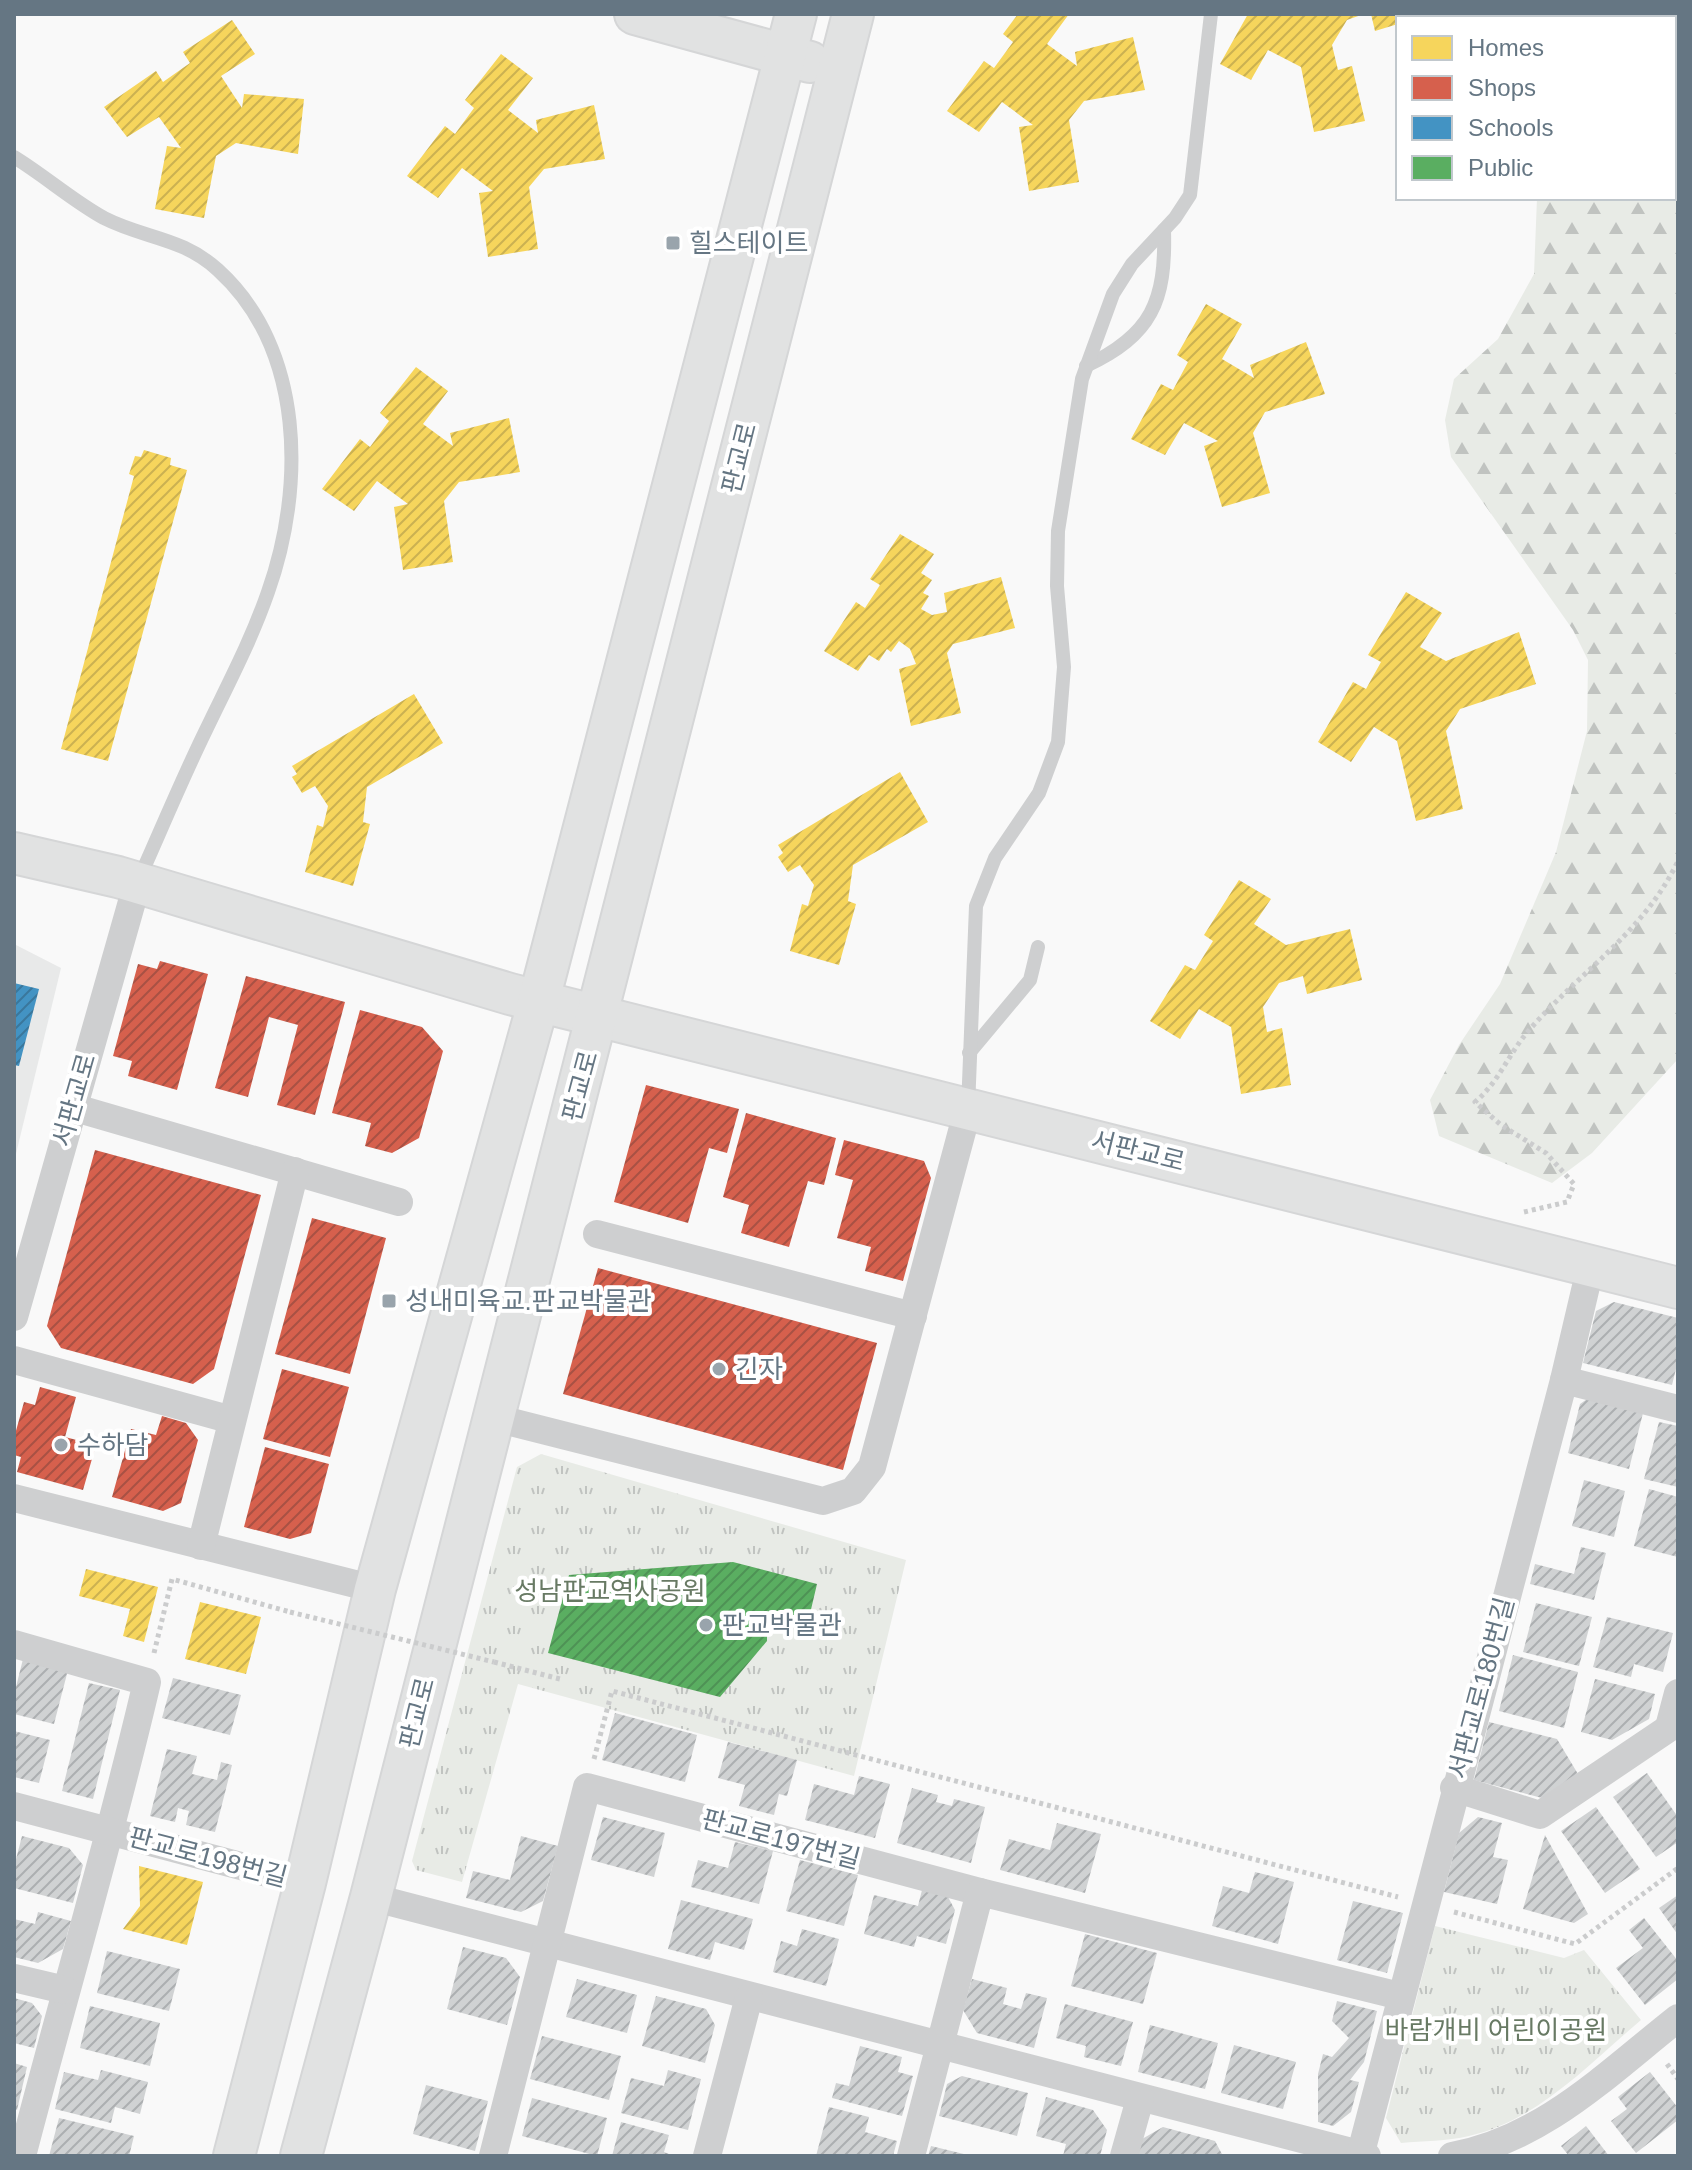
<svg xmlns="http://www.w3.org/2000/svg" width="1692" height="2170" viewBox="0 0 1692 2170" font-family="Helvetica,'Noto Sans KR',sans-serif">
  <style>
    .built { fill: #e8e9e9 }
    .forest { fill: url(#forest-firs) }
    .park { fill: url(#park-tufts) }
    .homes { fill: url(#homes-hatch) }
    .shops { fill: url(#shops-hatch) }
    .schools { fill: url(#schools-hatch) }
    .public { fill: url(#public-hatch) }
    .building { fill: url(#building-hatch) }
    .lines { fill: none; stroke-linecap: round; stroke-linejoin: round }
    .secondary-casing { stroke: #d5d6d7; stroke-width: 44 }
    .path { stroke: #cbcccd; stroke-width: 5; stroke-dasharray: 4 4; stroke-linecap: butt }
    .lane { stroke: #cecfd0; stroke-width: 14 }
    .street { stroke: #cecfd0; stroke-width: 28 }
    .secondary { stroke: #e1e2e2; stroke-width: 40 }
    .path-bridge { stroke: #cbcccd; stroke-width: 5; stroke-dasharray: 4 4; stroke-linecap: butt }
    .poi-dot { fill: #99a4ac; stroke: #fff; stroke-width: 3 }
    .labels { text-anchor: middle; dominant-baseline: central; stroke-width: 8; stroke-linejoin: round; paint-order: stroke }
    .poi-label { font-size: 26px; fill: #657683; stroke: #fff; text-anchor: start }
    .street-label { font-size: 26px; fill: #657683; stroke: #fff }
    .park-label { font-size: 26px; fill: #687a64; stroke: #fff }
  </style>
  <defs>
    <pattern id="forest-firs" width="22" height="20" patternUnits="userSpaceOnUse" patternTransform="scale(2)"><rect width="22" height="20" fill="#e8ebe6"/><path d="M5 1l3.5 6h-7zM16 11l3.5 6h-7z" fill="#c0c3c0"/></pattern>
    <pattern id="park-tufts" width="24" height="20" patternUnits="userSpaceOnUse" patternTransform="scale(2)"><rect width="24" height="20" fill="#e8ebe6"/><path d="M3 7l-1-3M5 7V3M7 7l1-3M15 17l-1-3M17 17v-4M19 17l1-3" fill="none" stroke="#c0c3c0"/></pattern>
    <pattern id="homes-hatch" width="6" height="6" patternUnits="userSpaceOnUse" patternTransform="scale(2)"><rect width="6" height="6" fill="#f6d55c"/><path d="M-1 1l2-2M0 6l6-6M5 7l2-2" fill="none" stroke="#cbb151"/></pattern>
    <pattern id="shops-hatch" width="6" height="6" patternUnits="userSpaceOnUse" patternTransform="scale(2)"><rect width="6" height="6" fill="#d6604d"/><path d="M-1 1l2-2M0 6l6-6M5 7l2-2" fill="none" stroke="#a85144"/></pattern>
    <pattern id="schools-hatch" width="6" height="6" patternUnits="userSpaceOnUse" patternTransform="scale(2)"><rect width="6" height="6" fill="#4393c3"/><path d="M-1 1l2-2M0 6l6-6M5 7l2-2" fill="none" stroke="#3a779c"/></pattern>
    <pattern id="public-hatch" width="6" height="6" patternUnits="userSpaceOnUse" patternTransform="scale(2)"><rect width="6" height="6" fill="#5aae61"/><path d="M-1 1l2-2M0 6l6-6M5 7l2-2" fill="none" stroke="#4e9255"/></pattern>
    <pattern id="building-hatch" width="6" height="6" patternUnits="userSpaceOnUse" patternTransform="scale(2)"><rect width="6" height="6" fill="#d0d2d3"/><path d="M-1 1l2-2M0 6l6-6M5 7l2-2" fill="none" stroke="#acafb1"/></pattern>
  </defs>
  <rect width="100%" height="100%" fill="#f9f9f9"/>
  <path class="built" d="M14,944L61,968L14,1162Z"/>
  <path class="forest" d="M1533,14H1678V1059L1592,1153L1552,1183L1439,1136L1430,1100L1459,1045L1500,984L1556,852L1587,731L1588,660L1573,630L1451,457L1445,420L1454,379L1498,339L1534,274L1537,198H1674V18H1532Z"/>
  <g class="park">
    <path d="M541,1454L906,1560L854,1776L518,1684L462,1882L416,1870L412,1861L517,1467Z"/>
    <path d="M1435,1926L1564,1958L1584,1950L1641,2020C1589,2064 1537,2121 1469,2136C1447,2141 1423,2141 1401,2143L1386,2118Z"/>
  </g>
  <g class="homes">
    <path d="M1018,14H1069L1047,44L1077,66L1075,52L1133,37L1145,90L1084,101L1069,120L1079,182L1029,191L1019,127L1033,125L1002,102L979,132L947,111L984,61L994,68L1013,42L1003,34Z"/>
    <path d="M1248,14H1364L1347,20L1332,45L1338,70L1352,66L1365,121L1314,132L1301,67L1268,50L1251,80L1220,64Z"/>
    <path d="M1371,14H1431V15L1398,18V24L1375,31Z"/>
    <path d="M232,20L255,54L221,76L242,108L244,94L304,99L298,154L236,143L216,156L204,218L155,209L167,146L181,148L159,117L127,137L104,107L156,71L163,82L190,63L183,52Z"/>
    <path d="M501,54L533,78L508,110L538,133L536,120L594,105L605,159L544,169L529,187L538,249L488,257L479,193L493,191L462,168L438,198L407,176L445,126L455,134L474,108L465,100Z"/>
    <path d="M1206,304L1242,324L1222,359L1254,378L1250,365L1306,342L1325,394L1265,412L1253,433L1270,493L1222,507L1204,446L1218,441L1184,423L1165,455L1131,439L1161,384L1173,390L1188,362L1177,355Z"/>
    <path d="M416,367L448,391L423,424L453,446L450,433L509,418L520,472L459,482L444,501L453,562L403,570L394,507L408,504L377,481L354,511L322,489L360,439L370,447L389,421L380,413Z"/>
    <path d="M144,450L171,458L170,465L187,470L108,761L61,749L134,476L129,474L135,456L141,457Z"/>
    <path d="M900,534L934,554L921,573L932,580L923,593L929,596L921,609L932,615L947,612L944,593L1001,577L1015,628L953,644L947,653L961,713L911,726L899,669L916,664L910,649L899,641L891,652L887,649L879,661L869,655L858,671L824,651L856,602L865,608L880,585L870,579Z"/>
    <path d="M1406,592L1442,613L1420,647L1446,661L1519,632L1536,684L1460,709L1446,731L1463,809L1416,821L1397,741L1374,727L1351,762L1318,742L1353,682L1366,689L1381,662L1368,655Z"/>
    <path d="M414,694L443,743L367,787L363,822L370,824L353,886L305,872L317,825L323,827L328,806L315,786L302,793L292,777L297,774L292,766Z"/>
    <path d="M900,772L928,822L853,865L848,901L856,904L839,965L790,951L802,904L808,906L814,885L800,865L788,872L778,857L783,853L778,845Z"/>
    <path d="M1239,880L1271,899L1254,924L1286,945L1350,929L1362,980L1307,994L1303,976L1279,983L1263,1007L1267,1032L1282,1028L1291,1085L1241,1094L1231,1027L1199,1009L1180,1039L1150,1021L1185,965L1195,970L1213,941L1204,935Z"/>
    <path d="M86,1569L158,1587L144,1642L123,1636L130,1609L79,1596Z"/>
    <path d="M200,1602L261,1617L246,1674L185,1659Z"/>
    <path d="M139,1866L203,1882L187,1945L123,1929L140,1906Z"/>
  </g>
  <g class="shops">
    <path d="M160,961L208,974L177,1090L128,1076L132,1061L113,1056L138,964L157,969Z"/>
    <path d="M246,976L345,1002L315,1115L277,1105L298,1025L269,1017L248,1097L215,1088Z"/>
    <path d="M360,1010L422,1027L443,1051L419,1138L392,1153L365,1146L371,1123L332,1113Z"/>
    <path d="M646,1085L739,1109L727,1153L709,1148L688,1223L614,1202Z"/>
    <path d="M746,1113L836,1138L824,1185L808,1181L789,1247L741,1233L749,1205L723,1197Z"/>
    <path d="M844,1140L924,1161L931,1178L903,1281L865,1271L871,1247L837,1238L853,1180L835,1175Z"/>
    <path d="M95,1150L261,1195L214,1369L193,1384L61,1348L47,1326Z"/>
    <path d="M312,1218L386,1238L350,1374L275,1354Z"/>
    <path d="M598,1268L877,1343L843,1470L563,1394Z"/>
    <path d="M282,1369L349,1387L330,1457L263,1439Z"/>
    <path d="M40,1387L76,1397L65,1437L96,1445L83,1490L17,1472L21,1457L14,1455V1438L24,1402L35,1405Z"/>
    <path d="M162,1416L186,1423L198,1440L181,1503L163,1511L112,1497L131,1429L156,1435Z"/>
    <path d="M265,1447L329,1464L311,1533L290,1539L244,1527Z"/>
  </g>
  <path class="schools" d="M14,983L39,989L19,1066L14,1065Z"/>
  <path class="public" d="M733,1562L817,1584L809,1618L767,1628V1641L720,1697L548,1653L569,1575Z"/>
  <g class="building">
    <path d="M1614,1302L1678,1318V1361L1672,1385L1583,1363L1596,1311Z"/>
    <path d="M1587,1399L1643,1413L1629,1469L1568,1453L1580,1404Z"/>
    <path d="M1659,1422L1678,1426V1487L1644,1479Z"/>
    <path d="M1584,1480L1625,1491L1614,1537L1572,1526Z"/>
    <path d="M1649,1489L1678,1497V1557L1634,1546Z"/>
    <path d="M1581,1547L1606,1553L1594,1600L1530,1584L1535,1564L1574,1574Z"/>
    <path d="M1536,1603L1592,1617L1579,1666L1523,1652Z"/>
    <path d="M1607,1617L1673,1633L1663,1672L1634,1664L1631,1677L1593,1667Z"/>
    <path d="M1513,1655L1578,1672L1564,1728L1499,1711Z"/>
    <path d="M23,1659L68,1670L54,1724L14,1714V1695Z"/>
    <path d="M173,1678L241,1695L230,1735L162,1718Z"/>
    <path d="M1595,1679L1655,1694L1649,1719L1612,1740L1581,1732Z"/>
    <path d="M89,1683L120,1690L93,1799L62,1791Z"/>
    <path d="M615,1713L697,1735L685,1782L602,1760Z"/>
    <path d="M1489,1722L1557,1739L1578,1774L1542,1798L1474,1780Z"/>
    <path d="M14,1731L50,1740L39,1783L14,1777Z"/>
    <path d="M728,1742L797,1760L787,1796L779,1794L774,1815L739,1806L745,1785L718,1778Z"/>
    <path d="M167,1749L197,1756L192,1774L217,1780L221,1762L232,1765L215,1832L186,1825L189,1811L178,1808L175,1822L150,1816Z"/>
    <path d="M1647,1773L1678,1817V1842L1656,1857L1613,1797Z"/>
    <path d="M859,1776L890,1784L875,1838L805,1820L814,1784L854,1795Z"/>
    <path d="M912,1788L938,1795L936,1802L952,1806L954,1799L985,1807L971,1863L897,1843Z"/>
    <path d="M1596,1807L1640,1869L1605,1893L1561,1831Z"/>
    <path d="M603,1817L665,1833L654,1877L591,1860Z"/>
    <path d="M1478,1817L1502,1823L1493,1857L1508,1860L1497,1904L1444,1892L1459,1833Z"/>
    <path d="M1057,1823L1101,1834L1085,1893L1000,1870L1009,1839L1050,1850Z"/>
    <path d="M1545,1835L1588,1914L1574,1923L1523,1909Z"/>
    <path d="M22,1836L69,1848L83,1865L73,1903L14,1888V1867Z"/>
    <path d="M521,1836L558,1846L543,1901L521,1912L466,1898L473,1871L510,1880Z"/>
    <path d="M735,1842L773,1851L759,1904L691,1887L698,1860L728,1868Z"/>
    <path d="M800,1860L858,1875L844,1926L786,1911Z"/>
    <path d="M1255,1872L1294,1882L1278,1944L1212,1926L1223,1886L1249,1893Z"/>
    <path d="M922,1890L948,1897L955,1910L946,1944L917,1936L914,1947L864,1934L874,1895L918,1906Z"/>
    <path d="M1678,1895V1935L1659,1908Z"/>
    <path d="M681,1900L753,1919L744,1950L715,1942L710,1960L668,1949Z"/>
    <path d="M1353,1901L1403,1913L1387,1973L1337,1960Z"/>
    <path d="M38,1912L71,1921L63,1949L38,1963L14,1957V1919L35,1924Z"/>
    <path d="M1644,1918L1678,1961V1979L1645,2005L1616,1968L1643,1948L1629,1930Z"/>
    <path d="M802,1929L839,1939L826,1986L773,1972L781,1941L797,1946Z"/>
    <path d="M1085,1934L1157,1953L1143,2004L1071,1986Z"/>
    <path d="M463,1947L506,1958L520,1977L507,2025L447,2009Z"/>
    <path d="M107,1951L180,1969L169,2011L97,1993Z"/>
    <path d="M577,1979L637,1995L627,2033L566,2017Z"/>
    <path d="M972,1979L1007,1988L1003,2004L1021,2009L1026,1993L1047,1998L1034,2048L977,2033L963,2010Z"/>
    <path d="M656,1996L706,2009L715,2025L705,2063L642,2046Z"/>
    <path d="M14,1998L32,2003L42,2016L34,2048L14,2043Z"/>
    <path d="M1337,2001L1377,2011L1364,2062L1350,2080L1359,2082L1351,2112L1333,2126L1318,2122V2074L1323,2054L1332,2057L1349,2038L1332,2021Z"/>
    <path d="M1065,2004L1133,2022L1121,2066L1084,2057L1086,2046L1056,2038Z"/>
    <path d="M90,2006L160,2023L150,2066L80,2048Z"/>
    <path d="M1150,2025L1218,2043L1205,2089L1138,2072Z"/>
    <path d="M542,2036L621,2056L609,2100L530,2079Z"/>
    <path d="M1234,2045L1296,2062L1283,2109L1221,2093Z"/>
    <path d="M860,2046L902,2057L898,2072L913,2076L902,2116L832,2098L836,2083L849,2086Z"/>
    <path d="M14,2063L27,2067L17,2110L14,2109Z"/>
    <path d="M101,2070L148,2082L140,2114L115,2107L111,2123L55,2109L64,2072L98,2080Z"/>
    <path d="M668,2070L701,2079L688,2130L621,2113L631,2078L664,2086Z"/>
    <path d="M1650,2072L1678,2108V2120L1636,2153L1611,2121L1627,2109L1618,2097Z"/>
    <path d="M962,2076L1028,2093L1017,2136L939,2116L947,2084Z"/>
    <path d="M426,2085L488,2101L475,2151L413,2134Z"/>
    <path d="M1046,2097L1093,2110L1107,2130L1100,2156H1063L1066,2144L1036,2136Z"/>
    <path d="M532,2098L607,2118L597,2156L522,2136Z"/>
    <path d="M829,2107L869,2117L865,2132L897,2141L893,2156H816Z"/>
    <path d="M59,2118L134,2136L129,2156H49Z"/>
    <path d="M621,2122L669,2135L664,2152L674,2156H612Z"/>
    <path d="M1586,2126L1609,2156H1569L1561,2146Z"/>
    <path d="M1163,2127L1215,2141L1223,2156H1137L1142,2139Z"/>
    <path d="M931,2146L968,2155L967,2156H928Z"/>
  </g>
  <g class="lines">
    <g class="secondary-casing">
      <g id="secondary">
        <path d="M635,14L810,62"/>
        <path d="M14,853L118,877L510,994L1678,1288"/>
        <path d="M234,2156L305,1883L375,1589L539,1000L796,14"/>
        <path d="M301,2156L371,1897L853,14"/>
      </g>
    </g>
    <g class="path">
      <path d="M1524,1212L1567,1202L1574,1184L1546,1153L1501,1125L1475,1102C1500,1081 1509,1052 1531,1028C1581,971 1644,932 1678,861"/>
      <path d="M154,1653L172,1579L290,1612"/>
      <path d="M494,1662L560,1679"/>
      <path d="M594,1759L612,1691L1398,1897"/>
      <path d="M1454,1912L1575,1944L1678,1868"/>
      <path d="M1667,2064L1678,2079"/>
    </g>
    <g class="lane">
      <path d="M14,157C45,176 73,201 104,218C145,239 182,237 218,270C305,349 305,488 268,592C251,641 228,684 206,730C182,779 161,830 139,879"/>
      <path d="M1086,366C1152,335 1166,301 1164,230"/>
      <path d="M969,1053L1030,980L1038,947"/>
      <path d="M968,1108L976,906L995,858L1039,793L1058,742L1064,667L1057,586L1058,531L1082,379L1113,294L1132,264L1175,218L1190,195L1211,14"/>
    </g>
    <g class="street">
      <path d="M72,1107L399,1202"/>
      <path d="M597,1234L913,1316"/>
      <path d="M14,1317L137,884"/>
      <path d="M14,1360L232,1420"/>
      <path d="M1564,1380L1678,1409"/>
      <path d="M491,1417L823,1501L853,1491L872,1467L968,1109"/>
      <path d="M14,1498L375,1589"/>
      <path d="M201,1546L295,1171"/>
      <path d="M14,1644L147,1682C110,1841 63,1998 22,2156"/>
      <path d="M1669,1727L1678,1693"/>
      <path d="M1454,1788L1540,1815L1678,1722"/>
      <path d="M14,1806L305,1883"/>
      <path d="M371,1897L1367,2156"/>
      <path d="M14,1978L65,1990"/>
      <path d="M493,2156L587,1787L980,1892L1400,1996"/>
      <path d="M707,2156L749,1997"/>
      <path d="M911,2156L980,1892"/>
      <path d="M1124,2156L1140,2099"/>
      <path d="M1360,2156L1564,1380L1591,1265"/>
      <path d="M1452,2156C1542,2140 1608,2073 1678,2018"/>
    </g>
    <use href="#secondary" class="secondary"/>
    <path class="path-bridge" d="M290,1612L494,1662"/>
  </g>
  <g class="poi-dot">
    <rect x="665" y="235" width="16" height="16" rx="4"/>
    <rect x="381" y="1293" width="16" height="16" rx="4"/>
    <circle cx="719" cy="1369" r="8"/>
    <circle cx="61" cy="1445" r="8"/>
    <circle cx="706" cy="1625" r="8"/>
  </g>
  <g class="labels">
    <g class="poi-label">
      <text x="689" y="243">힐스테이트</text>
      <text x="405" y="1301">성내미육교.판교박물관</text>
      <text x="735" y="1369">긴자</text>
      <text x="77" y="1445">수하담</text>
      <text x="722" y="1625">판교박물관</text>
    </g>
    <g class="street-label">
      <text transform="translate(739 458) rotate(-76)">판교로</text>
      <text transform="translate(580 1086) rotate(-75)">판교로</text>
      <text transform="translate(74 1100) rotate(-74)">서판교로</text>
      <text transform="translate(1138 1151) rotate(14)">서판교로</text>
      <text transform="translate(1481 1688) rotate(-75)">서판교로180번길</text>
      <text transform="translate(417 1713) rotate(-76)">판교로</text>
      <text transform="translate(781 1839) rotate(15)">판교로197번길</text>
      <text transform="translate(208 1857) rotate(15)">판교로198번길</text>
    </g>
    <g class="park-label">
      <text x="610" y="1591">성남판교역사공원</text>
      <text x="1496" y="2030">바람개비 어린이공원</text>
    </g>
  </g>
  <rect width="1692" height="2170" fill="none" stroke="#657683" stroke-width="32"/>
  <rect x="1396" y="16" width="280" height="184" fill="#ffffff" stroke="#c1c8cd" stroke-width="2"/>
  <rect x="1412" y="36" width="40" height="24" fill="#f6d55c" stroke="#c1c8cd" stroke-width="2"/>
  <text x="1468" y="56" font-size="24" fill="#657683">Homes</text>
  <rect x="1412" y="76" width="40" height="24" fill="#d6604d" stroke="#c1c8cd" stroke-width="2"/>
  <text x="1468" y="96" font-size="24" fill="#657683">Shops</text>
  <rect x="1412" y="116" width="40" height="24" fill="#4393c3" stroke="#c1c8cd" stroke-width="2"/>
  <text x="1468" y="136" font-size="24" fill="#657683">Schools</text>
  <rect x="1412" y="156" width="40" height="24" fill="#5aae61" stroke="#c1c8cd" stroke-width="2"/>
  <text x="1468" y="176" font-size="24" fill="#657683">Public</text>
</svg>
